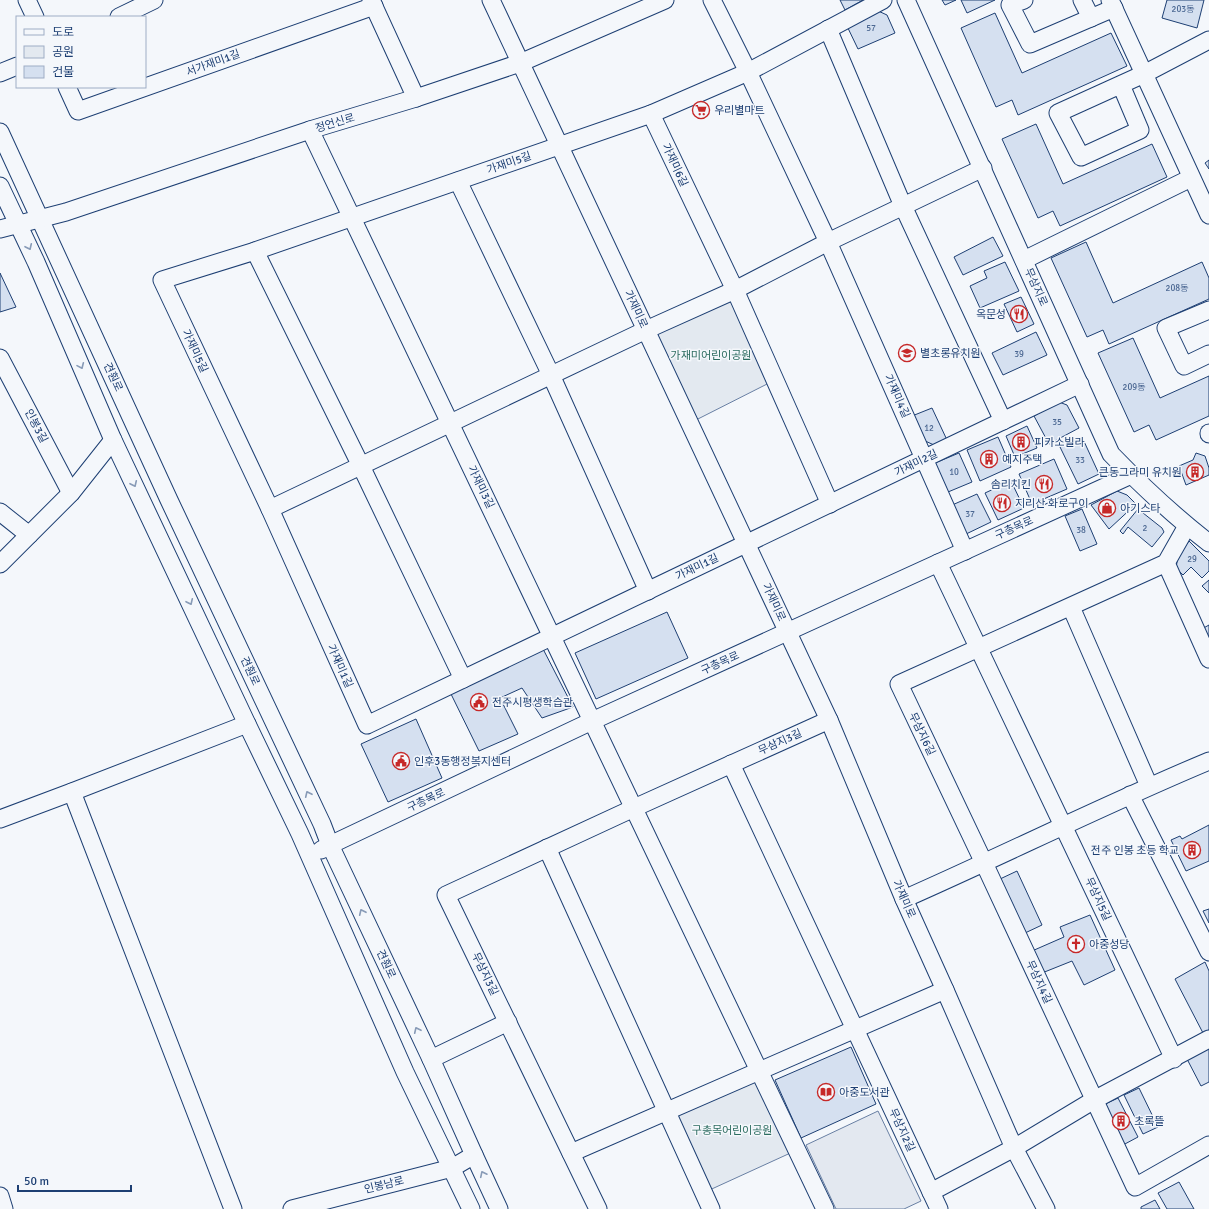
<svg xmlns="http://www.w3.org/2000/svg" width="1209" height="1209" viewBox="0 0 1209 1209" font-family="Signika,'Noto Sans KR',sans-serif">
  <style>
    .green { fill: #e3e9f0; stroke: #687fa3 }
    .parking { fill: #e3e8f0; stroke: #687fa3 }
    .building { fill: #d5e0f0; stroke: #1d3f73 }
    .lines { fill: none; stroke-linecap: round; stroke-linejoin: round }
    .minor-casing { stroke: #1d3f73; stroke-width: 19 }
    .minor { stroke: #f4f7fb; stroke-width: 17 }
    .oneway { stroke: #889bb7 }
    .labels { text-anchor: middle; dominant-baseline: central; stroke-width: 3; stroke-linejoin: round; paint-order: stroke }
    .number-label { font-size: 9px; fill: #4b6792 }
    .street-label { font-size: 11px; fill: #1d3f73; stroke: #f4f7fb }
    .poi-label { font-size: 11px; fill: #1d3f73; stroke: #f4f7fb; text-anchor: start }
    .park-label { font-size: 11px; fill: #2c6c60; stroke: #f4f7fb }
  </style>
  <rect width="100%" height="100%" fill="#f4f7fb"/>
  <g class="green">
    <path d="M735,290L775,380L690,423L646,330Z"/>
    <path d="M759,1071L797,1150L703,1193L666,1111Z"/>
  </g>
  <path class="parking" d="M878,1111L921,1201L904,1209H836L806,1145Z"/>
  <g class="building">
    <path d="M840,0H863L845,10Z"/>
    <path d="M942,0H956L945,5Z"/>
    <path d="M961,0H995L967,13Z"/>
    <path d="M1167,0H1204L1197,28L1162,18Z"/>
    <path d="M876,10L887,15L895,33L858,49L846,24Z"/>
    <path d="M995,13L1022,73L1111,33L1127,66L1018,115L1012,100L996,107L961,28Z"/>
    <path d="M1036,124L1063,184L1152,144L1167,177L1060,226L1053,211L1038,218L1002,139Z"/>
    <path d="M1209,160V169L1205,163Z"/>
    <path d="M993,237L1003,256L963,275L954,257Z"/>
    <path d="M1086,242L1113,303L1202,262L1209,278V299L1109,344L1103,330L1087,337L1051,258Z"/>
    <path d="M1005,262L1019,291L980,308L970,286L987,278L984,271Z"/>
    <path d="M0,273L16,307L0,312Z"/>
    <path d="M1021,297L1034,324L1017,332L1004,304Z"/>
    <path d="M1036,332L1047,355L1003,375L992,353Z"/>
    <path d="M1133,338L1160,398L1209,376V416L1156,440L1149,425L1134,432L1098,353Z"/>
    <path d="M1059,402L1067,405L1079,428L1049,444L1034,416Z"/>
    <path d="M932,408L947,440L934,445L923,440L912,416Z"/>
    <path d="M1027,426L1037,448L1015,457L1006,436Z"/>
    <path d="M998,437L1011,467L980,481L967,450Z"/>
    <path d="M1082,437L1099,474L1078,484L1060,447Z"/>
    <path d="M959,453L972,482L948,492L935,463Z"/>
    <path d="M1196,453L1205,456L1209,468V475L1186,485L1179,466L1193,460Z"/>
    <path d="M1054,459L1067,489L1032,504L1019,474Z"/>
    <path d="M1011,481L1024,508L998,520L985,493Z"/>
    <path d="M1117,491L1127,495L1136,504L1109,529L1091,505Z"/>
    <path d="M977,494L991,522L964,535L950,506Z"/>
    <path d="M1082,509L1097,544L1080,551L1065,516Z"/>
    <path d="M1138,509L1162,528L1164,532L1152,547L1128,527L1123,534L1120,531Z"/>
    <path d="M1189,541L1209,561V571L1202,578L1191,567L1183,575L1176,568L1178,556Z"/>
    <path d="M1209,580V593L1202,586Z"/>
    <path d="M667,612L688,658L596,699L575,653Z"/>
    <path d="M1209,625V647L1200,630Z"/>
    <path d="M542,647L573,707L542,718L522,688L500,698L518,734L479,751L450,692Z"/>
    <path d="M416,719L442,778L388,802L361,744Z"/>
    <path d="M1209,825V861L1186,871L1171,840L1180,836L1182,839Z"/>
    <path d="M1017,871L1042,925L1025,933L1000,879Z"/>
    <path d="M1209,909V923L1203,911Z"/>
    <path d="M1090,915L1115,970L1084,985L1072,961L1042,973L1032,951L1064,937L1060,927Z"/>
    <path d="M1205,962L1209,971V1030L1203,1033L1175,979Z"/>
    <path d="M851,1047L876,1104L801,1138L775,1080Z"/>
    <path d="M1209,1048V1082L1201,1086L1187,1059Z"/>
    <path d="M1139,1088L1158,1127L1143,1134L1124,1095Z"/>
    <path d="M1118,1098L1138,1137L1123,1145L1103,1105Z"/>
    <path d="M1179,1182L1194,1209H1167L1158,1193Z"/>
    <path d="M1155,1200L1160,1209H1141V1207Z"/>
  </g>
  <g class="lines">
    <g class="minor-casing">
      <g id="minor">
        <path d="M27,0L35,17"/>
        <path d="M371,0L416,98"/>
        <path d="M491,0L829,720L904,899L945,990L1014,1148L1046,1209"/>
        <path d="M712,0L748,72L828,242L965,551"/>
        <path d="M883,0L748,72L651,114L255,251L162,280L270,509L367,725L1080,384"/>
        <path d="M906,0L1111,454C1142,486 1174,516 1209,543"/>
        <path d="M1024,0L1010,5L1030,44L1114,8"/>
        <path d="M1082,0L1091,18"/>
        <path d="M1110,0L1209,215"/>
        <path d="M119,17L154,0"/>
        <path d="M828,29L903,206L1003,421"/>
        <path d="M0,73L17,66"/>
        <path d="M1121,85L1140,130L1081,157L1058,113L1144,74L1209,40"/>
        <path d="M67,87L78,111L374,6"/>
        <path d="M651,114L735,290L830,504"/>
        <path d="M310,130L825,1209"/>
        <path d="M0,132L169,500L322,824L330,845L431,1059L474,1155L499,1209"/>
        <path d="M458,181L551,375L648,591"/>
        <path d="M0,186L36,262L113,440L247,724L300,834L405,1072L471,1209"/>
        <path d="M0,229L66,212L310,130L416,98L520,63L665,0"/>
        <path d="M255,251L361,466L463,679"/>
        <path d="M1024,260L1191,178"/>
        <path d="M1209,310L1166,328L1184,366L1209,354"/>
        <path d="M0,358L71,493"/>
        <path d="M1209,433V434"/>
        <path d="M270,509L646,330L735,290L828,242L983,168"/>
        <path d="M0,512L29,535"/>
        <path d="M1187,526L1166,563L899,684L984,863L1135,1187L1209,1145"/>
        <path d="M938,563L1174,1059"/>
        <path d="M1166,563L1209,659"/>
        <path d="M0,564L71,493L113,440"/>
        <path d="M1071,607L1149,786"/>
        <path d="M731,764L939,1209"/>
        <path d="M72,792L233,1209"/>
        <path d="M1130,795L1209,952"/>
        <path d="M0,819L72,792L247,724"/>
        <path d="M547,848L711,1209"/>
        <path d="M321,850L330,845L592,721L1131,475"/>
        <path d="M904,899C1006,854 1106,804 1209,761"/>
        <path d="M431,1059L508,1022"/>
        <path d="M571,1153L945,990"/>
        <path d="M931,1192L1014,1148L1094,1100L1209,1039"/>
        <path d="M0,1196L4,1209"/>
        <path d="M292,1209L452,1168L474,1155"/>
        <path d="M598,1209L446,895L634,808L829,720"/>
      </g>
    </g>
    <use href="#minor" class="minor"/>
  </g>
  <defs><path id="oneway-chevron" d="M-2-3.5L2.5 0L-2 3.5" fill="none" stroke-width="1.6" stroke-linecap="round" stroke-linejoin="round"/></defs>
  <g class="oneway">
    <use href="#oneway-chevron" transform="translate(29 247) rotate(65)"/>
    <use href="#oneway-chevron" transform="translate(81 366) rotate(66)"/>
    <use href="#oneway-chevron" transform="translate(134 484) rotate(65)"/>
    <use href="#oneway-chevron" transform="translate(190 602) rotate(65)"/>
    <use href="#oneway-chevron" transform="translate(308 794) rotate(-115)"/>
    <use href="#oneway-chevron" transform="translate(362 912) rotate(-115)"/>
    <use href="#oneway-chevron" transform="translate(417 1030) rotate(-115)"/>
    <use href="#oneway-chevron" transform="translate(483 1174) rotate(-116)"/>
  </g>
  <defs>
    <g id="supermarket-ring" transform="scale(0.9)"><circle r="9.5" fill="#f4f7fb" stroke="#c62828" stroke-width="1.5"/><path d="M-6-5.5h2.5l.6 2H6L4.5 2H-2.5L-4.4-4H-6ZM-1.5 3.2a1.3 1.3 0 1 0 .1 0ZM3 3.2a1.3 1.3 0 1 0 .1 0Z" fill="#c62828"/></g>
    <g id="restaurant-ring" transform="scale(0.9)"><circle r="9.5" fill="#f4f7fb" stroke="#c62828" stroke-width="1.5"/><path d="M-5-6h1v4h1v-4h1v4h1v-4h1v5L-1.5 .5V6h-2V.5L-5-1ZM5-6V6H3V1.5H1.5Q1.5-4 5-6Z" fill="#c62828"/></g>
    <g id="school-ring" transform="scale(0.9)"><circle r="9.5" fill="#f4f7fb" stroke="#c62828" stroke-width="1.5"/><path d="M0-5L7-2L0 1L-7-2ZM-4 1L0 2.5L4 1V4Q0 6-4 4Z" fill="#c62828"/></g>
    <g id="building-ring" transform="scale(0.9)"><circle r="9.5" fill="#f4f7fb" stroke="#c62828" stroke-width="1.5"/><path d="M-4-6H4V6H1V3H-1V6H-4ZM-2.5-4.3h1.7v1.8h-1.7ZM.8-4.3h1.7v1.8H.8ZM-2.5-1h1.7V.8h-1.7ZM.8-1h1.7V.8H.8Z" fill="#c62828"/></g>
    <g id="shop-ring" transform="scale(0.9)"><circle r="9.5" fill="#f4f7fb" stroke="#c62828" stroke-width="1.5"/><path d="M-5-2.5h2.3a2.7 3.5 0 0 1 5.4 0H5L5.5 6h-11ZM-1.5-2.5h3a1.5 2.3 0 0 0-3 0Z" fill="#c62828"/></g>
    <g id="civic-ring" transform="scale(0.9)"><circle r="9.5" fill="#f4f7fb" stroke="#c62828" stroke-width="1.5"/><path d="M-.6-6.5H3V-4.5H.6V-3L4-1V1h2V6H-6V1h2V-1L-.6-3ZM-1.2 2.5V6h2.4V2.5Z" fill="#c62828"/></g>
    <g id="church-ring" transform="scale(0.9)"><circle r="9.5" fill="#f4f7fb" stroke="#c62828" stroke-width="1.5"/><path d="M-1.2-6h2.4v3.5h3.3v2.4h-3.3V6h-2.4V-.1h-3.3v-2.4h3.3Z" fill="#c62828"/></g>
    <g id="library-ring" transform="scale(0.9)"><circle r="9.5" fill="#f4f7fb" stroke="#c62828" stroke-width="1.5"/><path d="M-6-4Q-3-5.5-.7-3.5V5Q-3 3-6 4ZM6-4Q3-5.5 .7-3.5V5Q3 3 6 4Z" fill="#c62828"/></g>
  </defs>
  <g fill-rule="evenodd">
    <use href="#supermarket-ring" x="701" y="110"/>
    <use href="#restaurant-ring" x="1019" y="314"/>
    <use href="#school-ring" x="907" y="353"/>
    <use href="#building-ring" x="1021" y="442"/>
    <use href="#building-ring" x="989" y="459"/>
    <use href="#building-ring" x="1195" y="472"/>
    <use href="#restaurant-ring" x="1044" y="484"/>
    <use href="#restaurant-ring" x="1002" y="503"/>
    <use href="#shop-ring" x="1107" y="508"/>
    <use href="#civic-ring" x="479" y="702"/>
    <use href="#civic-ring" x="401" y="761"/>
    <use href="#building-ring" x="1192" y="850"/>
    <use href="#church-ring" x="1076" y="944"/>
    <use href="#library-ring" x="826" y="1092"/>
    <use href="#building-ring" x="1121" y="1121"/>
  </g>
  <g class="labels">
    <g class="number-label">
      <text x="1183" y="9">203동</text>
      <text x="871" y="28">57</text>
      <text x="1177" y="288">208동</text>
      <text x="1019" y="354">39</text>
      <text x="1134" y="387">209동</text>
      <text x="1057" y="422">35</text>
      <text x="929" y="428">12</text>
      <text x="1080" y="460">33</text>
      <text x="954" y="472">10</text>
      <text x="970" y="514">37</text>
      <text x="1145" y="528">2</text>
      <text x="1081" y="530">38</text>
      <text x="1192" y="559">29</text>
    </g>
    <g class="street-label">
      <text transform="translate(213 63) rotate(-20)">서가재미1길</text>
      <text transform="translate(335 123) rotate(-17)">정언신로</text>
      <text transform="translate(509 163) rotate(-19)">가재미5길</text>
      <text transform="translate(675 165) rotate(65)">가재미6길</text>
      <text transform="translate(1036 287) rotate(66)">무삼지로</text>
      <text transform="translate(636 309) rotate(65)">가재미로</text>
      <text transform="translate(195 351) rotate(65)">가재미5길</text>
      <text transform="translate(113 377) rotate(65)">견훤로</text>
      <text transform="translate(897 396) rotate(66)">가재미4길</text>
      <text transform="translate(36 426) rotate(62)">인봉3길</text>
      <text transform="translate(916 463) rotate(-26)">가재미2길</text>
      <text transform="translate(481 487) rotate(64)">가재미3길</text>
      <text transform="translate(1014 528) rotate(-24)">구총목로</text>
      <text transform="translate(697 567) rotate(-26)">가재미1길</text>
      <text transform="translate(774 602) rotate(65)">가재미로</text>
      <text transform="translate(720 663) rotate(-24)">구총목로</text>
      <text transform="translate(340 666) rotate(66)">가재미1길</text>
      <text transform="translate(250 671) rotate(65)">견훤로</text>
      <text transform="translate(922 734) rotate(64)">무삼지6길</text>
      <text transform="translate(780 742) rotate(-24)">무삼지3길</text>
      <text transform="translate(426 800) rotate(-25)">구총목로</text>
      <text transform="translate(904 899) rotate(66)">가재미로</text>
      <text transform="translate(1098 899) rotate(65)">무삼지5길</text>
      <text transform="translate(386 964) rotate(65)">견훤로</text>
      <text transform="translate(485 974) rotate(64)">무삼지3길</text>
      <text transform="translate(1039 982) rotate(65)">무삼지4길</text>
      <text transform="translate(902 1130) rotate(65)">무삼지2길</text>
      <text transform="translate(384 1185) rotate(-14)">인봉남로</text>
    </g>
    <g class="poi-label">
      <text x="714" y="110">우리별마트</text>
      <text x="1006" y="314" text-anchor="end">옥문성</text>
      <text x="920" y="353">별초롱유치원</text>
      <text x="1034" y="442">피카소빌라</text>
      <text x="1002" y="459">예지주택</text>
      <text x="1182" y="472" text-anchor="end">큰동그라미 유치원</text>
      <text x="1031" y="484" text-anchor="end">솜리치킨</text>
      <text x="1015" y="503">지리산 화로구이</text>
      <text x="1120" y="508">아기스타</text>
      <text x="492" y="702">전주시평생학습관</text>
      <text x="414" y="761">인후3동행정복지센터</text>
      <text x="1179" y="850" text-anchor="end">전주 인봉 초등 학교</text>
      <text x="1089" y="944">아중성당</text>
      <text x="839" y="1092">아중도서관</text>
      <text x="1134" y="1121">초록뜰</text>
    </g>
    <g class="park-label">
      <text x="711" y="355">가재미어린이공원</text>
      <text x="732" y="1130">구총목어린이공원</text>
    </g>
  </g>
  <rect x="16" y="16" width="130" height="72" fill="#f4f7fb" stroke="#9eadc5"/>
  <rect x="24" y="29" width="20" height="6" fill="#f4f7fb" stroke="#9eadc5"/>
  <text x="52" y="36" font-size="12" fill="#1d3f73">도로</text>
  <rect x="24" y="46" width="20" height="12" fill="#e3e9f0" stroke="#9eadc5"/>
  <text x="52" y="56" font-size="12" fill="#1d3f73">공원</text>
  <rect x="24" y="66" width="20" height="12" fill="#d5e0f0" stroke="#9eadc5"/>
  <text x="52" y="76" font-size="12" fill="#1d3f73">건물</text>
  <path d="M18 1185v6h113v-6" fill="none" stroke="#1d3f73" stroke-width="2"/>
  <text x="24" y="1185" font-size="12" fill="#1d3f73" stroke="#f4f7fb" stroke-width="3" paint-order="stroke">50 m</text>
</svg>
